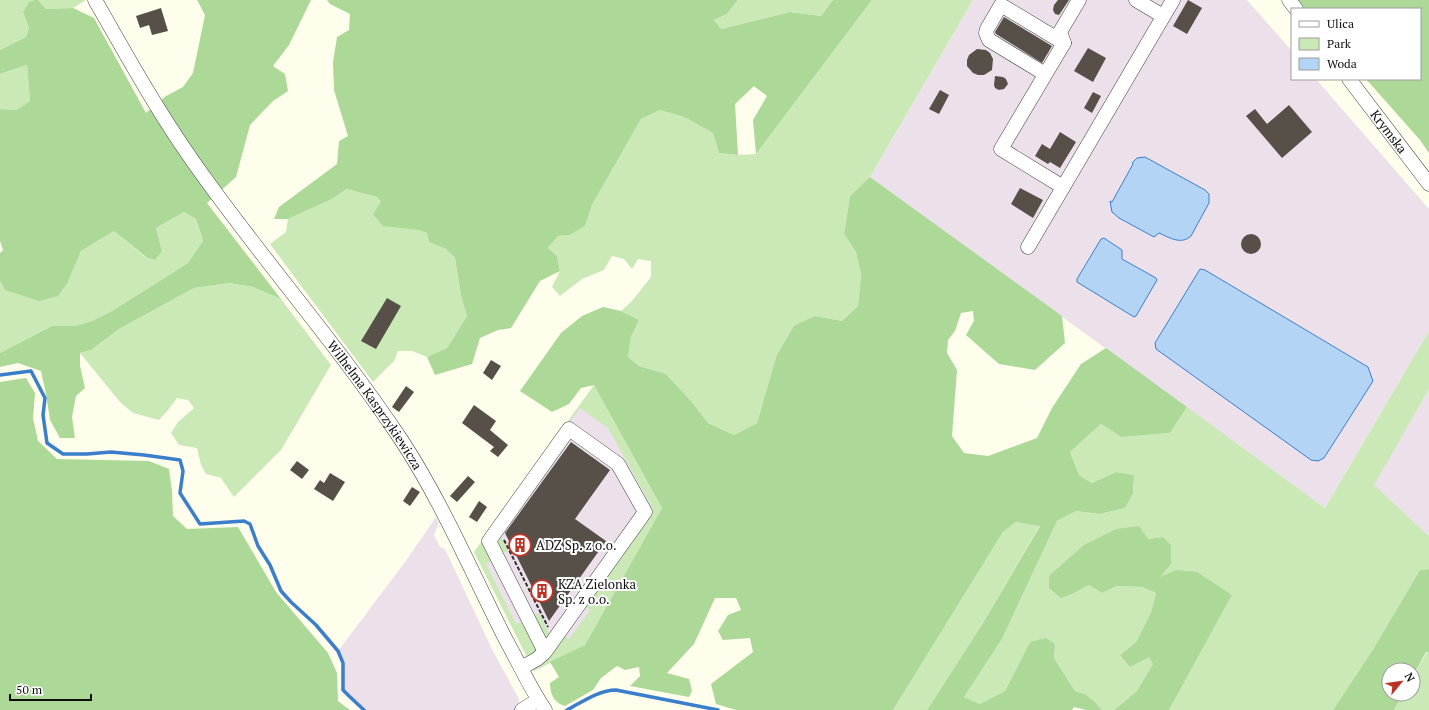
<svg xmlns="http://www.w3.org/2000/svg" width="1429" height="710" viewBox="0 0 1429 710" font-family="'PT Serif',serif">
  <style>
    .industrial { fill: #ece1eb }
    .green { fill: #cae9b7 }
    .forest { fill: #acd997 }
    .water { fill: #b3d4f5; stroke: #3a7ecc }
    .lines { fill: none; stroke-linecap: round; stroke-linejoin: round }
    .stream { stroke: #3a7ecc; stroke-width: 3.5 }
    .building { fill: #565049 }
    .minor-casing { stroke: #404040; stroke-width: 15 }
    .path { stroke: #2f2f2f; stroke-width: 2; stroke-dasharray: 4 2; stroke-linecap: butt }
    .minor { stroke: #fff; stroke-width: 14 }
    .labels { text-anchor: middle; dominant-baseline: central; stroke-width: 4; stroke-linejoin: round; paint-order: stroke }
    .street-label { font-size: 13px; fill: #0d0d0d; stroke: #fff }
    .poi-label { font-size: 13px; fill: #0d0d0d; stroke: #fff; text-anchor: start }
  </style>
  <rect width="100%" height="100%" fill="#fffeed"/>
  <g class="industrial">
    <path d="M973,0H1247L1292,51V79H1316L1429,209V331L1325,508L870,177Z"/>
    <path d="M594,385L662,508L585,645L534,671L474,552Z"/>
    <path d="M1429,389V536L1373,485Z"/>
    <path d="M436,517L439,523L434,535L440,547L445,549L492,649L519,699V703L523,710H364L349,696L343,690V663L338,651L405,562Z"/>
  </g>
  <g class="green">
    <path d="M0,0H34L29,2L23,12L29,28L26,37L0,50Z"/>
    <path d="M38,0H86L73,8L46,9Z"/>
    <path d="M738,0H833L821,16L790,12L721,29L714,20L727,14Z"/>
    <path d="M872,0H973L870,177L850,196L844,234L856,252L861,275L858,306L842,321L815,316L763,403L757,423L734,435L708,423L691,401L666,374L639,366L628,357L631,337L639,320L621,311L631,302L651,277V261L638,259L632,269L624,259L612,256L604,270L582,279L560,296L552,287L560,271L557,256L548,248L558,236L570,235L585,226L592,205L641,119L660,110L684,117L713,133L719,153L738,155L756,154Z"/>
    <path d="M27,65L30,101L16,110L0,109V74Z"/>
    <path d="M345,189L377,197L381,202L418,230L427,233L429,242L446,249L455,258L461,296L467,316L447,348L427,357L412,351H398L394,361L373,382L270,244L286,232L288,219L332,199Z"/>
    <path d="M184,212L196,219L203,242L188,263L112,311L92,321L75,326H52L0,353V281L5,290L68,282L81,251L114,231L145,257L162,251L156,228Z"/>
    <path d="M228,283L253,287L281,299L331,365L281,450L234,497L221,478L206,474L201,465L197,448L179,445L171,433L178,422L194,408L188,400L177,398L168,410L159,420L133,413L120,402L80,353L91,350L119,329L194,288Z"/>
    <path d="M1429,331V389L1374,485L1429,536V569L1420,570L1372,651L1333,710H1169L1232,595L1159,577L1163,537L1148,539L1074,593L1089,585L1102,593L1115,586L1142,587L1156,593L1151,612L1136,642L1120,655L1149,656L1153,664L1137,691L1114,710H1102L1094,701L1085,694L1075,691L1054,658L1055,644L1030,642L1005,691L980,704L964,697L1002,639L1057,521L1076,511L1100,514L1125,508L1133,494L1134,475L1116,472L1092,483L1079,475L1070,452L1101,424L1121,437L1170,433L1187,407L1325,508Z"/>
    <path d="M594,385L662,508L585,645L534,671L533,669L546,662L565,636L569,639L590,610L583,605L653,509L608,428L580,408L483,541L493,560L486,564L516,624L523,621L537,652L528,659L474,552Z"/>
    <path d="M1016,522L1040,525L983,623L927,710H893L1003,532Z"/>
    <path d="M499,532L508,551L501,554L495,543Z"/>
    <path d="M539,613L550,635L546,638L532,617Z"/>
    <path d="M1427,652H1429V710H1394L1403,694H1413V676Z"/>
  </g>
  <g class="forest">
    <path d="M34,0H38L46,9L73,8L94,18L146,113L166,96L183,87L193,73L205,15L197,0H311L289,45L273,66L285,74L288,91L273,101L250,125L236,177L207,203L281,299L253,287L229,283L194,288L119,329L91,350L80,353V366L85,388L76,396L72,417L75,438H60L50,420L46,394L41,371L18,363L0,367V353L52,326H75L92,321L112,311L188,263L203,241L196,219L184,212L156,228L162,251L155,260L146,257L114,231L81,251L68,282L58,296L39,301L5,290L0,281V253L3,250L0,241V109L16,110L30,101L27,65L0,74V50L26,37L29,28L23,12L29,2Z"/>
    <path d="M327,0H738L727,14L714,20L721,29L790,12L821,16L833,0H872L756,154L753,120L767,96L754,86L735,104L738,155L719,153L713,133L684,117L660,110L641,119L592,205L585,226L570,235L558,236L548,248L557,256L560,271L540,281L511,328L498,330L480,338L472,364L435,375L427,357L447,348L467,316L461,296L455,258L446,249L429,242L427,233L418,230L383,226L373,214L381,202L377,197L346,189L332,199L288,219H274L279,207L337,164L339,141L348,136L334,90L333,62L337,37L349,30L350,14L330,4Z"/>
    <path d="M1298,0H1429V153L1420,140L1366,79H1420V9H1305Z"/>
    <path d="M870,177L1062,316L1065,343L1035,370L999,364L966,335L974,321L973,311L961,313L955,331L948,340L947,353L957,370L952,436L964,453L988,456L1037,438L1052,408L1081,364L1106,348L1187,407L1170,433L1121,437L1101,424L1070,452L1079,475L1092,483L1116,472L1134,475L1133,494L1125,508L1100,514L1076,511L1057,521L1002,639L964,697L980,704L1005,691L1030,642L1046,638L1055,644L1054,658L1075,691L1085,694L1094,701L1102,710H1086L1074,707L1072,710H927L983,623L1040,526L1016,522L1003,532L893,710H736L716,704L711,684L753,652L750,638L723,640L718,631L728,615L741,610L736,598H715L694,644L667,673L689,679L692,691L689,697L630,686L640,676L639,667L625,670L617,666L601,678L593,690L565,706C554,703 550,694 550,683L559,677L550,662L585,645L662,508L594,385L581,388L569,404L552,412L520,391L561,333L582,316L603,307L621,311L639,320L631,337L628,357L639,366L666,374L691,401L708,423L734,435L757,423L777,355L794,326L815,316L842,321L858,306L861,275L856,252L844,234L850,196Z"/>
    <path d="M26,378L35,393L33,418L38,441L57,459L149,461L169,469L172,491L173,516L187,529L238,527L276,592L328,653L337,673L338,701L350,710H0V382Z"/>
    <path d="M1139,526L1148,539L1163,537L1171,545V564L1160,577L1176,570L1197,572L1232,595L1169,710H1114L1137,691L1153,664L1149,657L1130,667L1120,655L1136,642L1151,612L1156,593L1142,587L1116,586L1102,593L1089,585L1074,593L1061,598L1049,588V576L1084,545L1116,529Z"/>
    <path d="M1429,569V652H1426L1413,676V670H1389V694H1403L1394,710H1333L1372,651L1420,570Z"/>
  </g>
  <g class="water">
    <path d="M1145,157L1205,190L1209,194V203L1191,236C1181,245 1170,238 1159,233L1154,237L1119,218L1112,212L1110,201L1112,202L1133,164L1132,163L1137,158Z"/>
    <path d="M1104,238L1122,250V259L1156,278L1157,280L1136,316L1134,317L1077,282V279L1101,239Z"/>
    <path d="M1200,269L1205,270L1368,367L1373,381L1324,458L1318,461L1311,460L1156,349L1155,343Z"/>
  </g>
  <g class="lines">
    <g class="stream">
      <path d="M0,375L31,371L45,398L43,415L47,443L63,454H87L111,452L144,455L180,460L183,471L180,493L200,524L244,521L250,524L258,546L270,565L281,591L291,602L316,625L338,651L343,663V690L349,696L364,710"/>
      <path d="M567,710C582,702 599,690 616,690L718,710"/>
    </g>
  </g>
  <g class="building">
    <path d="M1058,0H1069L1059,15L1055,14L1053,10L1054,5Z"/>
    <path d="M1188,0L1202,8L1187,34L1173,26Z"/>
    <path d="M161,8L168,31L152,35L149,25L140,28L136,16Z"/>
    <path d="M1004,17L1052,46L1042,63L996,34L995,32Z"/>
    <path d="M1088,48L1106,58L1093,82L1074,71Z"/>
    <path d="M977,49L986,50L990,53L993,59L992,70L984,75H978L973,73L967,66V60L969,55Z"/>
    <path d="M995,76L1003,77L1006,79L1008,84L1004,89L999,90L995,88L994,85Z"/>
    <path d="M940,90L949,95L939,114L929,109Z"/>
    <path d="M1093,92L1101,96L1092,113L1084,108Z"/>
    <path d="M1289,105L1312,132L1282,158L1246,116L1255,109L1267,124Z"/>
    <path d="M1060,132L1076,142L1060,168L1050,162L1048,164L1035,156L1042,144L1050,149Z"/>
    <path d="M1020,188L1043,200L1033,218L1011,204Z"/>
    <circle cx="1251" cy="244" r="10"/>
    <path d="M387,298L401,306L376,349L361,341Z"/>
    <path d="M491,360L501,366L492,380L483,373Z"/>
    <path d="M406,386L414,392L399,412L392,407Z"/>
    <path d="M474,405L496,421L490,430L508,445L498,457L490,451L494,447L462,423Z"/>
    <path d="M571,442L610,470L575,519L606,541L549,621L505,533Z"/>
    <path d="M297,461L309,470L302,479L290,470Z"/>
    <path d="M330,473L345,482L333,501L314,489L320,480L324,483Z"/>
    <path d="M468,476L475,482L457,502L450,496Z"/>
    <path d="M412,487L420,492L410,506L403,501Z"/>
    <path d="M479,501L487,507L477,522L469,517Z"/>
  </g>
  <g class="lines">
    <g class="minor-casing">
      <g id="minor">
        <path id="s1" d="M95,0C126,54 156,109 192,160C259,256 337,343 402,441C443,504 472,573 506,640C519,663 530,688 545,710"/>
        <path d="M1136,0L1163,16"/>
        <path d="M1289,0L1296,9"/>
        <path d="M1045,74L989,40L986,33L987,29L1001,5L1064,43"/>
        <path id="s2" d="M1349,79L1429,184"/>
        <path d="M1063,187L1001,149L1064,43L1060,32L1079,0"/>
        <path d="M1028,247L1173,0"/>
        <path d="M569,429L618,464L645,512L545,652L489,541Z"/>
        <path d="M521,668L537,659L545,652"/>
        <path d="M522,710L538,700"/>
      </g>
    </g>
    <path class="path" d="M504,540L548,627"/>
    <use href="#minor" class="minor"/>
  </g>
  <defs>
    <g id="building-ring" transform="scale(1.15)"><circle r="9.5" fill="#fff" stroke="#bc3326" stroke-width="1.5"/><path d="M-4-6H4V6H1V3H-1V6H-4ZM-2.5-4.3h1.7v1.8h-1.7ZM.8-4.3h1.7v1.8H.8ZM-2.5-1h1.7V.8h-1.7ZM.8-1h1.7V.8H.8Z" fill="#bc3326"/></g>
  </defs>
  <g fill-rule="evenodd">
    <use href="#building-ring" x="520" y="545"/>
    <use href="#building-ring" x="542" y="591"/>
  </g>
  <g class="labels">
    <g class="street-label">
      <text stroke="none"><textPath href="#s2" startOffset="66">Krymska</textPath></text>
      <text stroke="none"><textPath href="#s1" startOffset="493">Wilhelma Kasprzykiewicza</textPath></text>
    </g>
    <g class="poi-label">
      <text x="536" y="545">ADZ Sp. z o.o.</text>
      <text x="558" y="584">KZA Zielonka<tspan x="558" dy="15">Sp. z o.o.</tspan></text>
    </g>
  </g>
  <rect x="1291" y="8" width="130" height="72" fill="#ffffff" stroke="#9e9e9e"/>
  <rect x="1299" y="21" width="20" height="6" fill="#ffffff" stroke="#9e9e9e"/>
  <text x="1327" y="28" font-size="12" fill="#0d0d0d">Ulica</text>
  <rect x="1299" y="38" width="20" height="12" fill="#cae9b7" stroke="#9e9e9e"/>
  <text x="1327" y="48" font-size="12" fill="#0d0d0d">Park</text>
  <rect x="1299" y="58" width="20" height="12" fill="#b3d4f5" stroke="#9e9e9e"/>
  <text x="1327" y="68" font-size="12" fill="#0d0d0d">Woda</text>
  <g transform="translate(1401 682) rotate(61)"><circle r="19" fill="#ffffff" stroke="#9e9e9e"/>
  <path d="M0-3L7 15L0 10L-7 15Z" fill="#bc3326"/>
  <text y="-6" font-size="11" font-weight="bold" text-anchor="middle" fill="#0d0d0d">N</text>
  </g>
  <path d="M10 694v6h81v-6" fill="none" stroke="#0d0d0d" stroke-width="2"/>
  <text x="16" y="694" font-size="12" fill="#0d0d0d" stroke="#ffffff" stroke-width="3" paint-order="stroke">50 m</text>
</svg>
